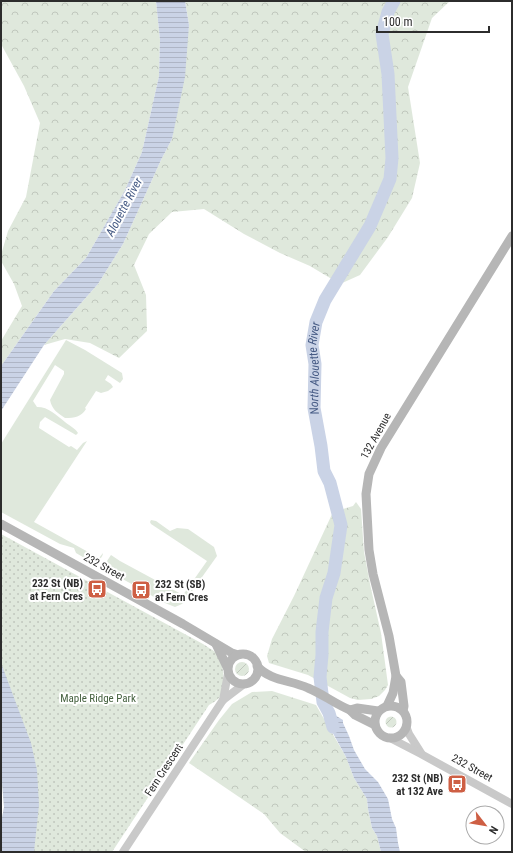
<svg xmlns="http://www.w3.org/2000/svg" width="513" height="853" viewBox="0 0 513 853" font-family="'Roboto Condensed',sans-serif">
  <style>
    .grass { fill: #dfe8dc }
    .forest { fill: url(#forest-crowns) }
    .park { fill: url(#park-dots) }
    .garden { fill: url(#garden-furrows) }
    .water { fill: url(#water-rules) }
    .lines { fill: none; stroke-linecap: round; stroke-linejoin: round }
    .river { stroke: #cad3e6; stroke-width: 13 }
    .tertiary { stroke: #c9c9c9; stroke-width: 8 }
    .secondary { stroke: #b6b6b6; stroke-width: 9 }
    .labels { text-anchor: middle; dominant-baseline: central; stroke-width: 4; stroke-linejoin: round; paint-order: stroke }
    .street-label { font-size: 11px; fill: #2c2c2c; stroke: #fff }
    .poi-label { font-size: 11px; font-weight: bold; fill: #2c2c2c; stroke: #fff; text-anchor: end }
    .park-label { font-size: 11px; fill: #466240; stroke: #fff }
    .water-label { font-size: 12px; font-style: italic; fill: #455a84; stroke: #fff }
  </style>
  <defs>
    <pattern id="forest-crowns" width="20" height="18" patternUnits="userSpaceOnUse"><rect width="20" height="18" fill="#dfe8dc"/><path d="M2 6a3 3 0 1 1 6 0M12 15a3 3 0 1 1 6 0" fill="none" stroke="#c0c7bd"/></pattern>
    <pattern id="park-dots" width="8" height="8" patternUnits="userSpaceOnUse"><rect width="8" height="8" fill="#dfe8dc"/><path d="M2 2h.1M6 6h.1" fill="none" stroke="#c0c7bd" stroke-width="1.8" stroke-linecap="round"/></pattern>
    <pattern id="garden-furrows" width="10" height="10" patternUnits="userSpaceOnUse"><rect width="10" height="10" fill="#dfe8dc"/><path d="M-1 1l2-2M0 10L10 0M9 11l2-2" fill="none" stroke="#c0c7bd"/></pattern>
    <pattern id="water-rules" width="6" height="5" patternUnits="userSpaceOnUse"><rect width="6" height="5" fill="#cad3e6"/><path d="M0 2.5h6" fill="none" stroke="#aeb5c5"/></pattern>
  </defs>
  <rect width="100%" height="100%" fill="#fff"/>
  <g class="grass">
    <path d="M66,340L85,350L122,373L123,379L120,383L108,375L105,380L111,384L113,387L108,391L101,393L96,391L85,408L86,409C81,417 75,418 65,418C58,413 52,410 50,400L64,374V371L55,365L33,401L37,407C49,407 56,415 65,422C70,426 75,428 78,433L76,435L45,417L40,422L39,428L69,447L71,446L77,450L83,443L87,441L34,522L99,558L103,553C103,557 98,562 93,563L76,553L74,548L60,544L1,512V444Z"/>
    <path d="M151,520L156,521L170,531L177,528L188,529L214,547L217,556L190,594L182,604L175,607L160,601L146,592L148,589L141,585L139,588L117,576L118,574L116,573L115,575L108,571L105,567V564L111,555L120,561L183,595L207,561L151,524L150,522Z"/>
  </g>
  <g class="forest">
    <path d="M1,1H156L160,40L159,76L142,152L125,190L86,258L54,291L1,366V341L22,306L14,284L1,261V255L8,231L26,197L40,123L24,86L1,44Z"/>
    <path d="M185,1H450L432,18L408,87L420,163L412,198L388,237L360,275L340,284L310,266L280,253L244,234L204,209L172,212L149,234L134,265L146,295L147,331L119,358L90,343L65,339L44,345L98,284L123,244L161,160L172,139L189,25Z"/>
    <path d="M356,502L361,509L364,552L370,584L381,633L388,685L385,690L379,696L371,699L358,700L350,698L308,675L269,663L267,656L272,639L294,596L333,512L353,506Z"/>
    <path d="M272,691L316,705L346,757L354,778L367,799L368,809L372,828L377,836L381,852H306L280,833L264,814L189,763L219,720L232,704L252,692Z"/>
  </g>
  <path class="park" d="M1,534L203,644C207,647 212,649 216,653C224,662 227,687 219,698C216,701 212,703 209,705L112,852H1V824L4,807L1,770Z"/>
  <g class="garden">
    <circle cx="242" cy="669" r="7"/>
    <circle cx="391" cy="722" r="5.5"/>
  </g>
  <g class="water">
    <path d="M156,1H185L189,25L185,77L172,139L161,160L123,244L98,284L44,345L1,411V366L54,291L86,258L125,190L142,152L159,76L160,40Z"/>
    <path d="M1,663L31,743L37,770L39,805L34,852H1V824L4,807L1,770Z"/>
    <path d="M325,709L343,720V723L349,736L354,750L365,769L378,782L388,799L392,819L396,828L398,843L400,852H381L377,836L372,828L368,809L367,799L354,778L346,757L324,717Z"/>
  </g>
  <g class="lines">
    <path class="river" id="s1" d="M333,727L329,713L323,702L320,677L322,655V632L326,598L334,573L341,525L330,483L324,471L321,446L314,408L315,364L312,345L316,322L325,300L370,226L390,179L392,158L388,74L382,34L388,12L394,1"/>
    <g class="tertiary">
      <path d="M223,700L228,674"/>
      <path d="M406,726L409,734L421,753"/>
      <path d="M390,738L421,754L512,804"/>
      <path d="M123,852L223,700L244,684"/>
    </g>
    <g class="secondary">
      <path d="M1,524L183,624L232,653L238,655"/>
      <path d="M216,644L227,667"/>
      <circle cx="243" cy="669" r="15"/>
      <path d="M257,666C270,681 291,680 308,688C323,694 335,704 350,710L355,715L375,725"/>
      <path d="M396,676L401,682L404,706L403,711"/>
      <path d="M387,706L393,693L396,676L389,636L373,574L369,550L366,494L369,474L381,448L512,236"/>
      <circle cx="391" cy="722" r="16"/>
      <path d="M350,710L357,708L378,711"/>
    </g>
  </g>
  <defs>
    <g id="bus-square" transform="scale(1)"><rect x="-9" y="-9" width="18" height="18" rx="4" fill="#ce5f44" stroke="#fff"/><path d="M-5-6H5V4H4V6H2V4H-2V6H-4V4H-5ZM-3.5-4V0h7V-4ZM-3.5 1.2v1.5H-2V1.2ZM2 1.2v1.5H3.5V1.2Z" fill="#fff"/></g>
  </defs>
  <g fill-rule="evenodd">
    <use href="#bus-square" x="97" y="589"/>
    <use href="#bus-square" x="141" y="590"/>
    <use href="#bus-square" x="457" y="784"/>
  </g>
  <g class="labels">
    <g class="street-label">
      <text transform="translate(376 436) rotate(-61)">132 Avenue</text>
      <text transform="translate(104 567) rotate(29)">232 Street</text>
      <text transform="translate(472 768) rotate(29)">232 Street</text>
      <text transform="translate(164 770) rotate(-57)">Fern Crescent</text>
    </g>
    <g class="poi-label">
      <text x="83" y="583">232 St (NB)<tspan x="83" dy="13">at Fern Cres</tspan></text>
      <text x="155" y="584" text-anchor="start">232 St (SB)<tspan x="155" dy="13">at Fern Cres</tspan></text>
      <text x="443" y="778">232 St (NB)<tspan x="443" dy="13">at 132 Ave</tspan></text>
    </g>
    <g class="park-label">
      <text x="98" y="698">Maple Ridge Park</text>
    </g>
    <g class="water-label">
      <text transform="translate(124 207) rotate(-62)">Alouette River</text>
      <text stroke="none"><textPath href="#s1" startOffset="367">North Alouette River</textPath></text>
    </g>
  </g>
  <rect width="513" height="853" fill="none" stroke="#2c2c2c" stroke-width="4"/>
  <g transform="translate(485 825) rotate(121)"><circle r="19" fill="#ffffff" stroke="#ababab"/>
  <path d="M0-3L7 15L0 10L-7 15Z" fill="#ce5f44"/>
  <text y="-6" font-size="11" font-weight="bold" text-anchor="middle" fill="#2c2c2c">N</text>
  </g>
  <path d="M377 26v6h112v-6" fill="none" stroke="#2c2c2c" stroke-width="2"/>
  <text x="383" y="26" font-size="12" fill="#2c2c2c" stroke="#ffffff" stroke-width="3" paint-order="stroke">100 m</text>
</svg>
